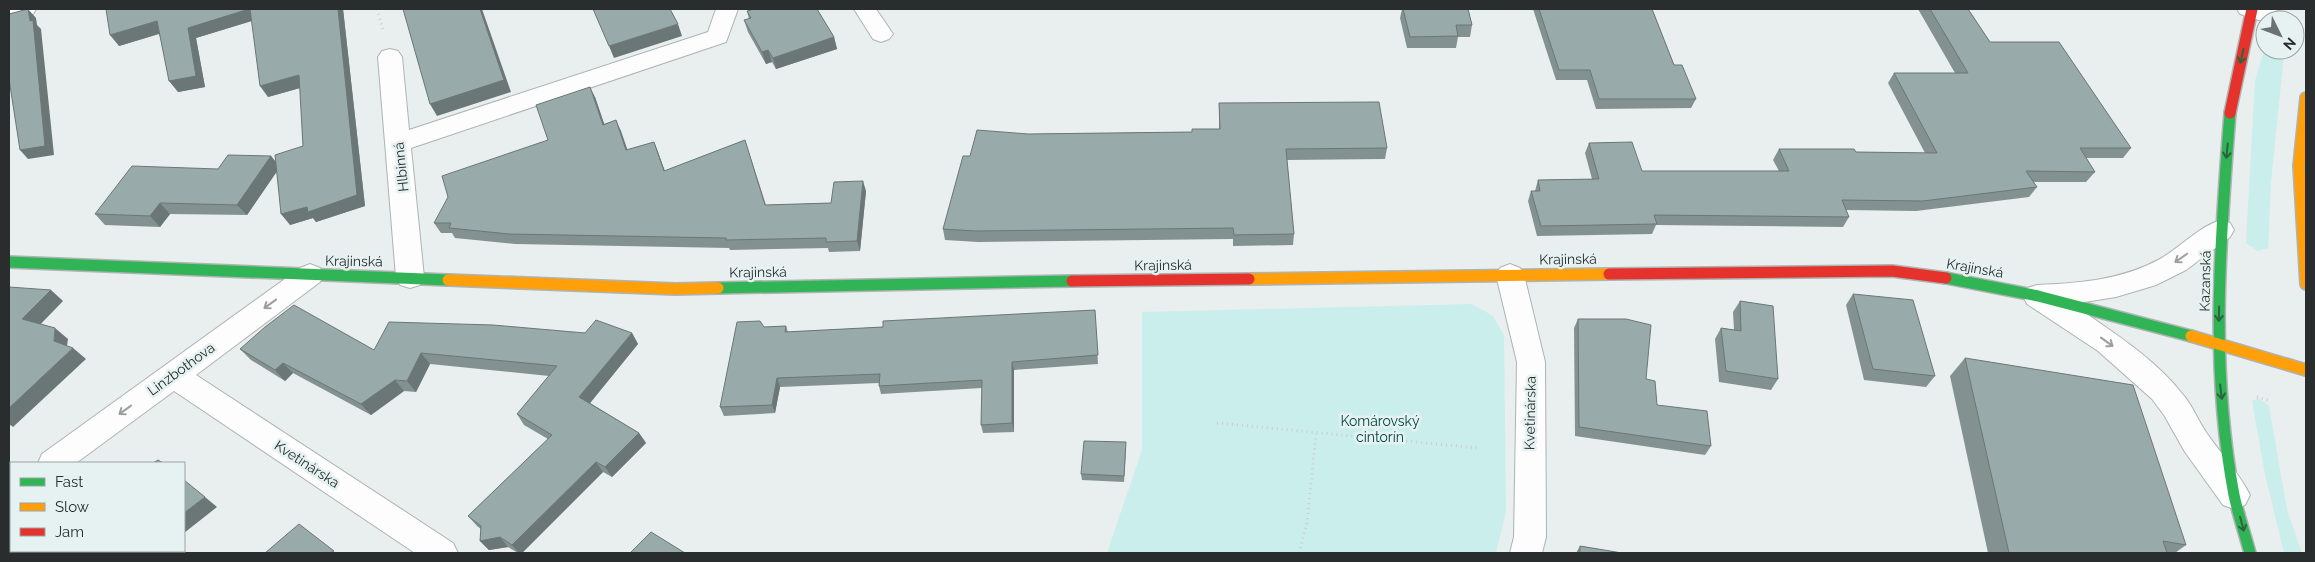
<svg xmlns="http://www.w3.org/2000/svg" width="2315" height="562" viewBox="0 0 2315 562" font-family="Raleway,sans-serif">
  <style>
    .green { fill: #c9eeeb }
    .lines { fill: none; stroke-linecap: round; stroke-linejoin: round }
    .street-casing { stroke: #aeb3b3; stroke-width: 2 }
    .fast-casing { stroke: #aeb3b3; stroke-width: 14 }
    .slow-casing { stroke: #aeb3b3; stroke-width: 14 }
    .jam-casing { stroke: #aeb3b3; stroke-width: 14 }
    .path { stroke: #cccece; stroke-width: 3; stroke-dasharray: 1 4; stroke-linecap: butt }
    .street { fill: #fcfdfc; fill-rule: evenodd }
    .fast { stroke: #30b455; stroke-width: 11 }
    .slow { stroke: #ff9f0a; stroke-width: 11 }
    .jam { stroke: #e5322d; stroke-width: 11 }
    .wall { fill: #839291 }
    .shaded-wall { fill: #6a7776 }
    .building { fill: #98aaa9; stroke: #6a7776 }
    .oneway { stroke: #2c633d }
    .oneway2 { stroke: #9d9f9f }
    .labels { text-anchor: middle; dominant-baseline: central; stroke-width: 5; stroke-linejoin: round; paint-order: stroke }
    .street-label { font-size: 14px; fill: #292d2d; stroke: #e5f2f1 }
    .park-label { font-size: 14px; fill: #004644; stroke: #e5f2f1 }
  </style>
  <rect width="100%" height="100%" fill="#e8efee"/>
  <g class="green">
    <path d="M2265,48L2281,50L2284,54L2271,182L2268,248L2258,251L2246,243L2255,81Z"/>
    <path d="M1472,304L1493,316L1504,335L1506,512L1496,553H1107L1142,450V312Z"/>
    <path d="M2259,398L2269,406L2287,510L2302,553H2284L2265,474L2252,401Z"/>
  </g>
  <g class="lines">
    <g class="street-casing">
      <g id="street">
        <path d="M9,9H36L33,14L9,20Z"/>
        <path d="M716,9H738L726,42L411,148L424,277L420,285L410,288L400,285L396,277L378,57L382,51L390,49L398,51L402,57L409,130L708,32Z"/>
        <path d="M854,9H876L893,34L889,39L881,42L873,39Z"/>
        <path d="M2237,9H2272L2292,15L2295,20H2265V22L2240,14Z"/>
        <path d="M2221,220L2230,223L2234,230L2230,237L2186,270L2156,285L2116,297L2072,304C2110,330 2156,359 2184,396C2194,408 2199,423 2208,435C2222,455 2239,473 2250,495L2245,505L2234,509L2223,505L2185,452L2164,415L2152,399L2098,351L2027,304L2023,296L2027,288L2037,285C2079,283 2122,280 2160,259C2181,247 2198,227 2221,220Z"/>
        <path d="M310,264L320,268L324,275L320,282L196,375L453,543L458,553H415L174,391L76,463H38L42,454L300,268Z"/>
        <path d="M1510,264L1520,268L1524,275L1545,362L1546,537L1542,553H1510L1514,537L1517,362L1496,275L1500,268Z"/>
        <path d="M11,480V509L9,510V481Z"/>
      </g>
    </g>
    <g class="fast-casing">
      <g id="fast">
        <path d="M2230,113C2220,240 2210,369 2234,495C2238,514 2245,534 2250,553"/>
        <path d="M9,262L448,280"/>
        <path d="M1946,278L2038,296L2191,336"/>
        <path d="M718,288L1072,281"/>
      </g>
    </g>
    <g class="slow-casing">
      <g id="slow">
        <path d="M2306,98L2299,166L2306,284"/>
        <path d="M1249,279L1609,274"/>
        <path d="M448,280L675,289L718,288"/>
        <path d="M2191,336L2306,370"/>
      </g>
    </g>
    <g class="jam-casing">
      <g id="jam">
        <path d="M2230,113L2252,9"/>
        <path d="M1609,274L1892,271L1946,278"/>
        <path d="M1072,281L1249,279"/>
      </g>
    </g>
    <g class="path">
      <path d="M377,9L383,30"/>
      <path d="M2257,397L2271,401"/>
      <path d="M1217,423L1478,448"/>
      <path d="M1299,553L1307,523L1316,434"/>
    </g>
    <use href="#street" class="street"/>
    <use href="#fast" class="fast"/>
    <use href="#slow" class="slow"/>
    <use href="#jam" class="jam"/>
  </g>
  <g class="wall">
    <path d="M106,9H343L365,206L316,222L313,218L290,225L277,171L247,215L170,214L160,227L105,225L95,214L218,169L271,156L276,163L303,146L300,88L268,97L252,21L196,38L205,87L178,92L159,34L119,46Z"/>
    <path d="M1402,9H1468L1472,25L1470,37H1458L1456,48H1407L1400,18Z"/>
    <path d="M1533,9H1652L1674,65L1696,99L1691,108L1596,109L1587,80H1556Z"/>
    <path d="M1918,9H1968L1990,42L2131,148L2123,158H2086L2095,172L2086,182H2033L2037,187L2029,197L1916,211L1846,210L1849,217L1843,227L1656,225L1652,234L1537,236L1528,201L1531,191H1535L1538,180L1592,179L1585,153L1589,143L1642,171H1779L1773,160L1779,149L1856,152L1925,153L1888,83L1894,73H1955Z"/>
    <path d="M747,11L834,37L837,49L776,69L772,62L766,64L748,32L744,20L749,19Z"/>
    <path d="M595,97L604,124L616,120L627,150L654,142L665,171L745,140L766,205L831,203L866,191L860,251L829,252L828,248L730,250L729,248L515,244L455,238L452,233H441L434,223L548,140Z"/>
    <path d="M1219,103L1387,148L1385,159L1287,160L1294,234L1293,245L1233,246V239L978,242L945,240L943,229L970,156L1028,134L1192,132L1219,129Z"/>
    <path d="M1853,294L1935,376L1926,387L1864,380L1846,305Z"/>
    <path d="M1740,301L1778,379L1771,390L1719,382L1715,339L1721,328L1734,330L1733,312Z"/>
    <path d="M1095,310L1098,364L1014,370V432L983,433L981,425L982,388L881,394L879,386V383L780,387L775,413L724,416L720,407L764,327L786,326L788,332L883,327Z"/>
    <path d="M1578,319L1646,379L1657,405L1711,446L1705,455L1575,436L1574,328Z"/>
    <path d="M585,333H632L638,344L590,403L639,433L646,443L612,477L603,472L522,553H518L508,547L489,550L480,541L481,529L477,526L468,516L548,439L524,425L517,414L549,376L430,364L416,392L404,391L371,415L293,373L285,381L251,360L240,349L374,350Z"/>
    <path d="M1965,358L2186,545L2175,553H1988L1950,376Z"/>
    <path d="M1126,448L1124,482L1082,480L1081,474Z"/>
    <path d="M1580,546L1622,553H1576Z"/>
  </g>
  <g class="shaded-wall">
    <path d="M28,9L36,18L37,25L41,29L54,155L28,159L20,150L30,21Z"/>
    <path d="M249,9H251L258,19L196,38L205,87L178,92L169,81L188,28Z"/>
    <path d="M338,9H343L365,206L316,222L313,218L290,225L281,214L307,207Z"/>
    <path d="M480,9H482L511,92L437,116L430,104Z"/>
    <path d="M157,21L165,32L119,46L110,35Z"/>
    <path d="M678,24L682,36L614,58L609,46Z"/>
    <path d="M834,37L837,49L776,69L773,58Z"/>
    <path d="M768,50L772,62L766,64L762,52Z"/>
    <path d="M299,75L307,86L268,97L260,86Z"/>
    <path d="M590,87L595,97L608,135L603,125Z"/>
    <path d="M616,120L621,131L631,160L626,150Z"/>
    <path d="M654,142L658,152L668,181L664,171Z"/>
    <path d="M271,156L280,167L247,215L237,205Z"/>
    <path d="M863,181L866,191L860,251L857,241Z"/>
    <path d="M160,203L170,214L160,227L150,216Z"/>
    <path d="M51,290L63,301L35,330L22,319Z"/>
    <path d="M55,328L68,339L66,352L54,341Z"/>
    <path d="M632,333L638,344L586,408L579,397Z"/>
    <path d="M73,348L86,359L13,427L9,424V408Z"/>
    <path d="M421,353L430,364L416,392L407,381Z"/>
    <path d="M1012,362L1014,370V432L1012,423Z"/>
    <path d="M283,363L293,373L285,381L275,370Z"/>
    <path d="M777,378L780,387L775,413L772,405Z"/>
    <path d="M395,380L404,391L371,415L361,404Z"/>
    <path d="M639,433L646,443L612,477L605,467Z"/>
    <path d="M596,462L603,472L522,553H519L512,545Z"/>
    <path d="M205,497L217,507L184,533V513Z"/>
    <path d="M500,537L508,547L489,550L480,541Z"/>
    <path d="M137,551H162L159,553H133Z"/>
  </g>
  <g class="building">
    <path d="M28,9L30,21L33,20L45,146L20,150L9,79V14Z"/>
    <path d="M106,9H249L188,28L196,76L169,81L157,21L110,35Z"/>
    <path d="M250,9H338L357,195L308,212L307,207L281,214L275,155L303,146L299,75L260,86Z"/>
    <path d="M403,9H480L504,80L430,104Z"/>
    <path d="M593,9H670L678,24L609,46Z"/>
    <path d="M754,9H817L834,37L773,58L768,50L762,52L744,20L751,18L747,11Z"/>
    <path d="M1403,9H1468L1472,25H1456L1458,36L1410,37Z"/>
    <path d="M1539,9H1652L1674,65H1682L1696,99H1599L1590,70H1559Z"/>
    <path d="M1930,9H1968L1990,42H2059L2131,148H2080L2095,172L2026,171L2037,187L1923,201L1842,200L1849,217L1654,215L1657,224L1541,226L1531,191H1540L1538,180L1599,179L1589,143L1632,142L1642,171H1789L1779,149H1854L1856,152L1937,153L1894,73H1968Z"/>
    <path d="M590,87L603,125L616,120L626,150L654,142L664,171L745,140L765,205L831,203L834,182L863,181L857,241L826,242V238L726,240V238L509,234L449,228L451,223H434L448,197L442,176L548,140L536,105Z"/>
    <path d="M1379,102L1387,148L1286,149L1294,234L1234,235L1233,228L976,231L943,229L963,156H970L977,130L1028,134L1192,132V129H1220L1219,103Z"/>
    <path d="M228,155L271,156L237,205L160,203L150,216L95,214L132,166L218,169Z"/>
    <path d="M9,287L51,290L22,319L55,328L54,341L73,348L9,408Z"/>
    <path d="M1853,294L1913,300L1935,376L1873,369Z"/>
    <path d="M1740,301L1773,306L1778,379L1726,371L1721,328L1741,331Z"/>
    <path d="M294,305L374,350L389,322L493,325L585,333L596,320L632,333L579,397L639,433L605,467L596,462L512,545L500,537L480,541L481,526L468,516L552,435L517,414L557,366L421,353L407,381L395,380L361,404L283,363L275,370L240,349L265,327Z"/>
    <path d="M1095,310L1098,355L1012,362V423L981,425L982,380L879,386L880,374L777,378L772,405L720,407L737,322L760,321L764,327L786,326L785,332L883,327V321Z"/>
    <path d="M1578,319H1626L1651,325L1646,379L1655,381L1657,405L1707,411L1711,446L1579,427Z"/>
    <path d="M1965,358L2133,385L2186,545L2163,541L2167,553H2009Z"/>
    <path d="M1084,441L1126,442L1124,476L1081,474Z"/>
    <path d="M158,460L163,463H153Z"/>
    <path d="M184,480L205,497L184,513Z"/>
    <path d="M299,524L334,551L330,553H265Z"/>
    <path d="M651,532L685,553H630Z"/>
    <path d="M9,541L11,543V551H21L24,553H9Z"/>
    <path d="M1580,546L1622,553H1580Z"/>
    <path d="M102,551H137L133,553H106Z"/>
  </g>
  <defs><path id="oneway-shaft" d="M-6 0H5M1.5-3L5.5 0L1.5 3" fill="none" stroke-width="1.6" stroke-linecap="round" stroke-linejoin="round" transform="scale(1.25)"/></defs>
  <g class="oneway">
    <use href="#oneway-shaft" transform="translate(2242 56) rotate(102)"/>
    <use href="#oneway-shaft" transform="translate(2227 151) rotate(96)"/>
    <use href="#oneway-shaft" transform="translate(2219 314) rotate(91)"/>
    <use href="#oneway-shaft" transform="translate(2221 392) rotate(83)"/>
    <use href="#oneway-shaft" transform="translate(2242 524) rotate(75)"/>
  </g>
  <g class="oneway2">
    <use href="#oneway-shaft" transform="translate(2181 258) rotate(145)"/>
    <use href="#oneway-shaft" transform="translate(270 304) rotate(144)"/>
    <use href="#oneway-shaft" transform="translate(2107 342) rotate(36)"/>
    <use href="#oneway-shaft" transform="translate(125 410) rotate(144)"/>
  </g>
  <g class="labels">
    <g class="street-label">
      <text transform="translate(401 167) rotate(-96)">Hlbinná</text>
      <text transform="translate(1568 259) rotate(-1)">Krajinská</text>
      <text transform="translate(354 261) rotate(1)">Krajinská</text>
      <text transform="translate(1163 265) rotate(-1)">Krajinská</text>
      <text transform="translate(1975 268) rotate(10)">Krajinská</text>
      <text transform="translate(758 272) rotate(-1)">Krajinská</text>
      <text transform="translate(2205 281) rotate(-89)">Kazanská</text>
      <text transform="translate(181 369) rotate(-36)">Linzbothova</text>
      <text transform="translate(1530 413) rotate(-89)">Kvetinárska</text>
      <text transform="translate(307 464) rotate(33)">Kvetinárska</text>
    </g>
    <g class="park-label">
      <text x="1380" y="421">Komárovský<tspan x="1380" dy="16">cintorín</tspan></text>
    </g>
  </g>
  <rect width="2315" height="562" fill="none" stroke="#292d2d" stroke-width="20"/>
  <rect x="10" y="462" width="175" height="90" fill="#e5f2f1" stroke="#9aa3a3"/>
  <rect x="20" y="478" width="25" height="8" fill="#30b455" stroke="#9aa3a3"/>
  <text x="55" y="487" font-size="15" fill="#292d2d">Fast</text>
  <rect x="20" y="503" width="25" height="8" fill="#ff9f0a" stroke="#9aa3a3"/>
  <text x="55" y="512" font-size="15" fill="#292d2d">Slow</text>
  <rect x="20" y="528" width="25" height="8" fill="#e5322d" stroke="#9aa3a3"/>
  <text x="55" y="537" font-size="15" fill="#292d2d">Jam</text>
  <g transform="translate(2280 35) rotate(132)"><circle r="24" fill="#e5f2f1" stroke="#9aa3a3"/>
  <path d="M0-4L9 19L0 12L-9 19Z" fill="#6c7171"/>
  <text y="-8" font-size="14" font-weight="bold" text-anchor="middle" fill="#292d2d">N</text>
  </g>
</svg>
